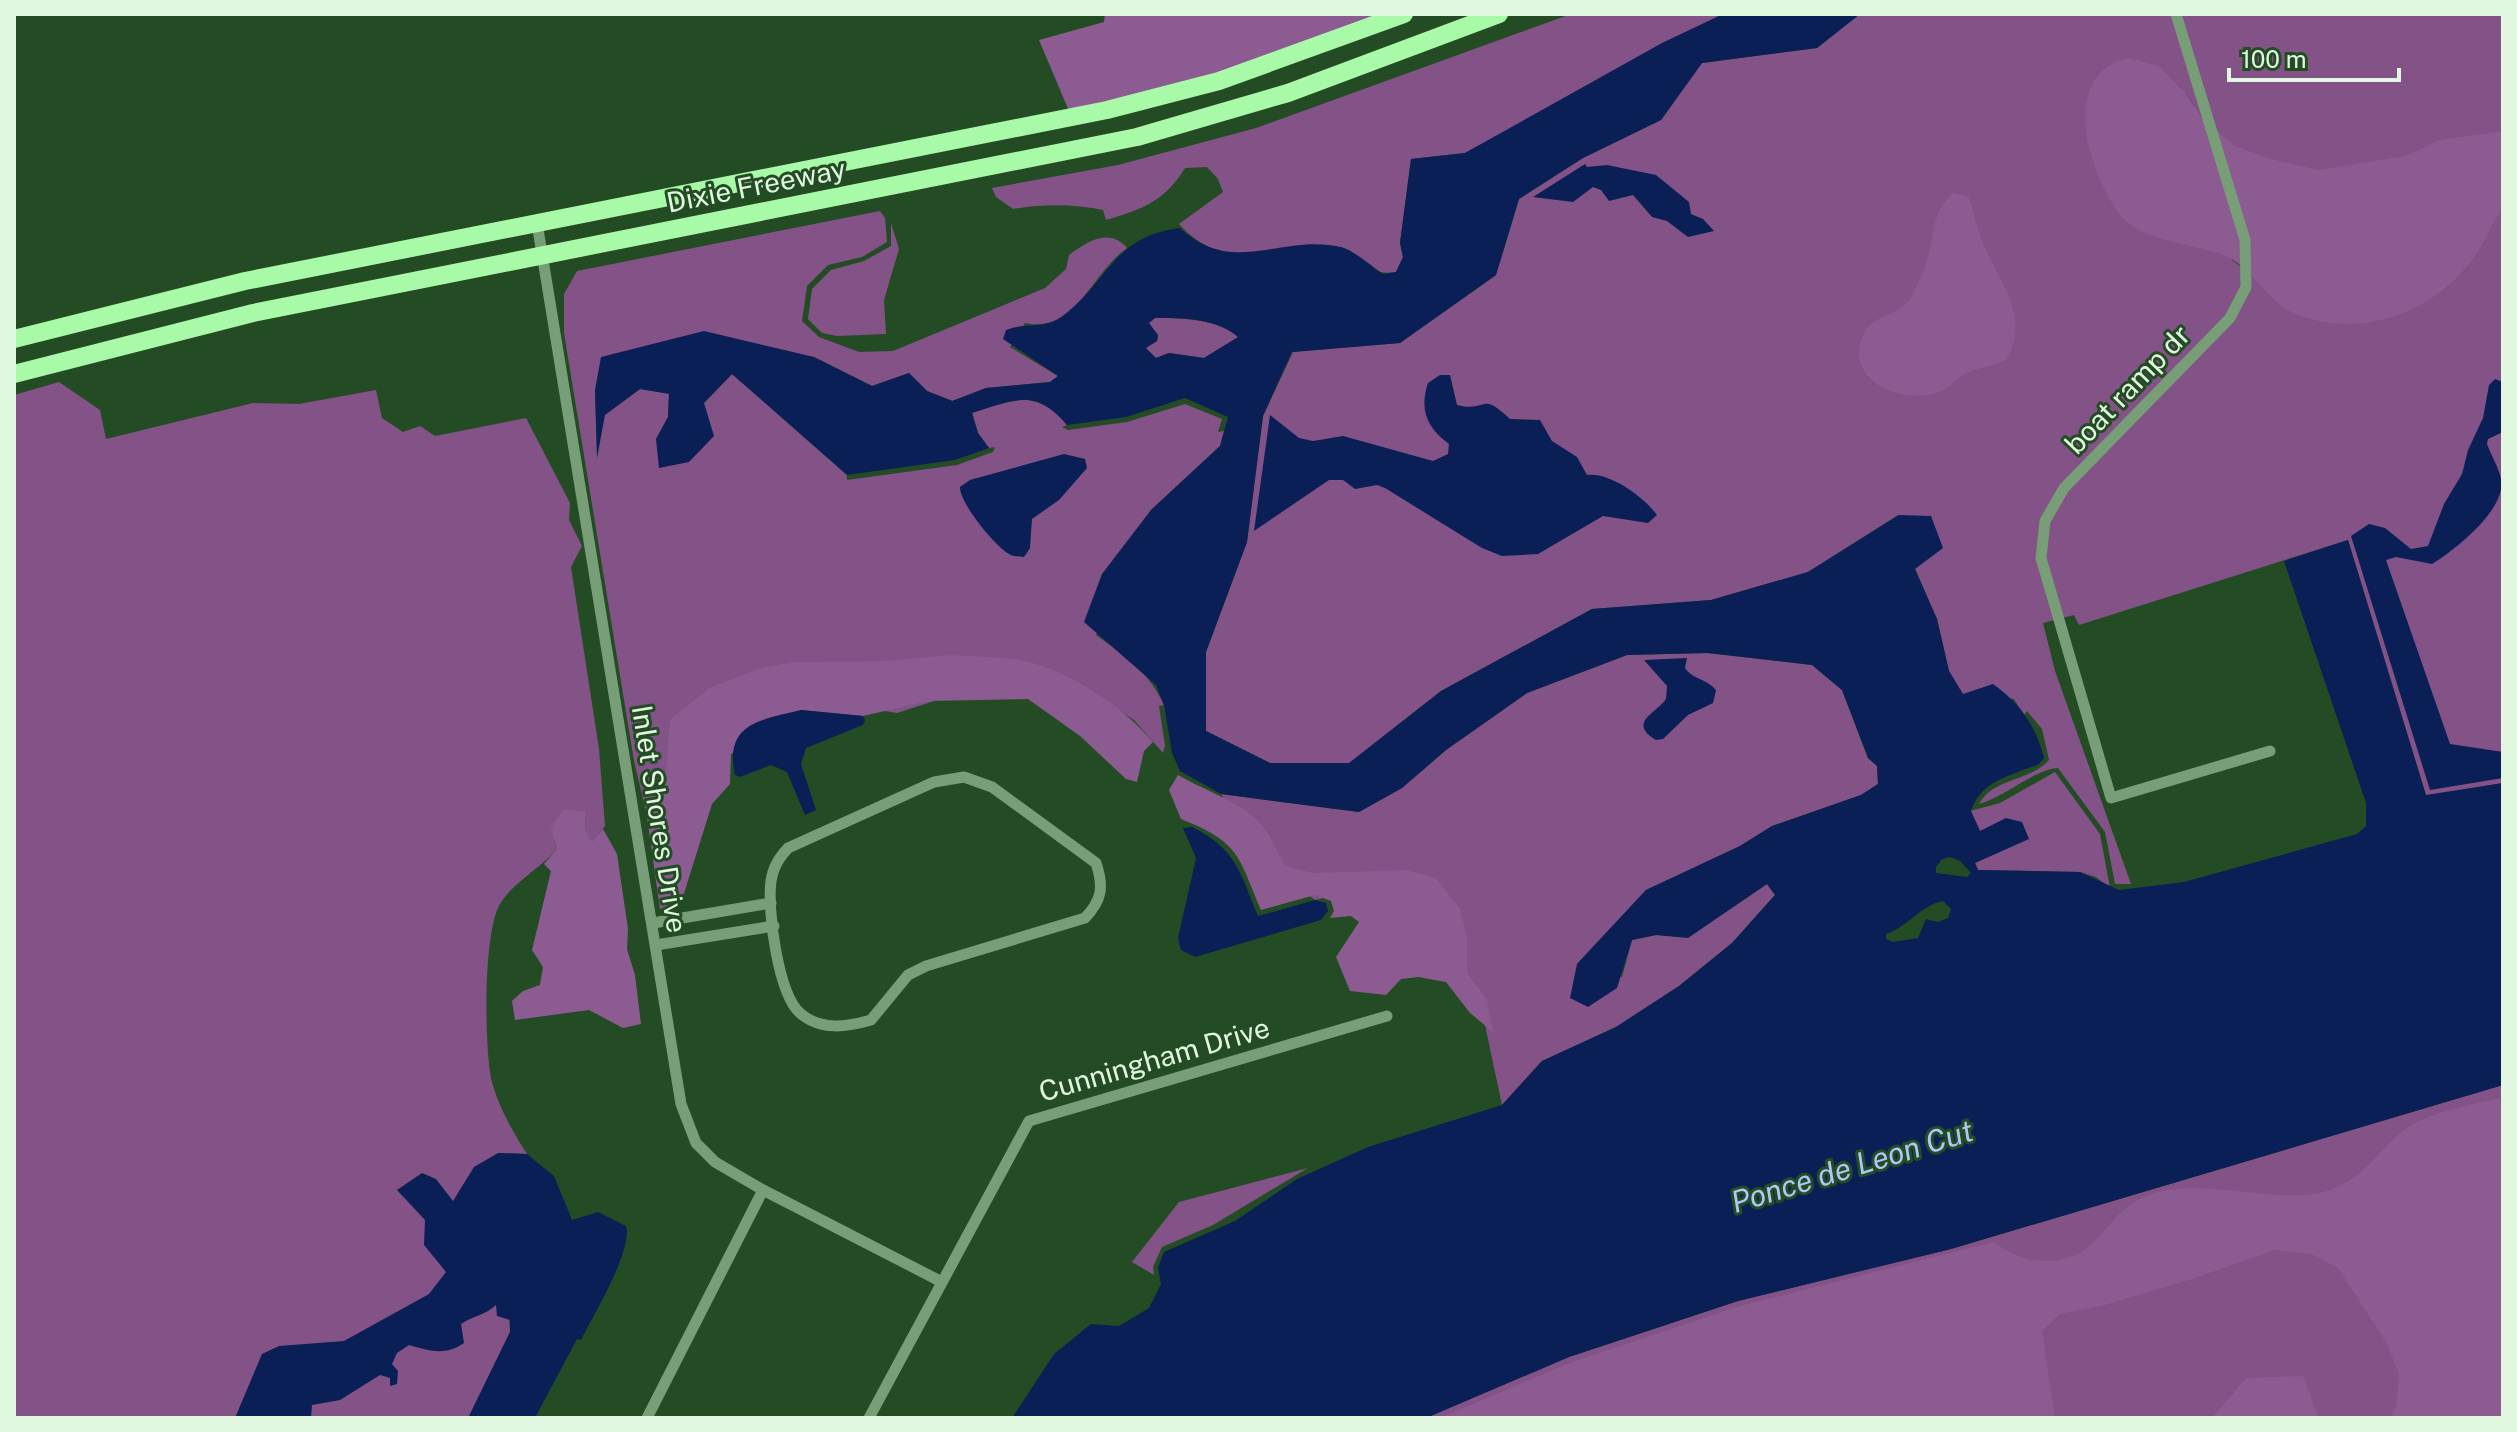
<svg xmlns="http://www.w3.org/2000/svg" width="2517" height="1432" viewBox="0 0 2517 1432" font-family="'Public Sans',sans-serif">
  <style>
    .green { fill: #835287; fill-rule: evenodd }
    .forest { fill: #8c5b91 }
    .water { fill: #0a1f55; fill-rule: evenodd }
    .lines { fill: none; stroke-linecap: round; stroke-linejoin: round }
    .street { stroke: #779e76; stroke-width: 11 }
    .primary { stroke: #a9faa8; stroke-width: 18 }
    .labels { text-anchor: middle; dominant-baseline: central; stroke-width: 6; stroke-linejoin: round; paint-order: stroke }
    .street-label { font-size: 28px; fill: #e1f7e0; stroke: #244c24 }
    .water-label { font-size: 30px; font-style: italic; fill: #aec7fb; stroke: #244c24 }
  </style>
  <rect width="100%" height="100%" fill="#244c24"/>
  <g class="green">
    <path d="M1571,14H1723L1465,153L1411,159L1400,243L1403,257L1396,272C1369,277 1342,253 1316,246C1307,243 1295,247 1286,248C1240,254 1213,261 1179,224L1223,192L1218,179L1207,167L1185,168C1165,201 1143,209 1106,220L1103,210C1072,204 1045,204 1013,209L996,197L992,188L1118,165L1256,128Z"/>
    <path d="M1860,14H2503V783L2426,796L2348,540L2079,625L2074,615L2043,623L2055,671L2131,884H2115L2105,832L2058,768C2035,769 2005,797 1979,804C1993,778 2031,781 2049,760L2042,729L2027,711L2024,715L2014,699L1963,695L1949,671L1937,619L1915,569L1898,515L1808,572L1711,600L1592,609L1441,691L1350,763H1270L1206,731V652L1247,542L1263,416L1293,352L1400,343L1496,275L1519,199L1583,158L1661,120L1702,63L1817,48ZM2185,93L2205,121L2257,279L2232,260Z"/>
    <path d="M880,211L885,218L887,242L862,257L828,265L807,286L802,321L819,337L859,352L893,351L1045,288L1066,269L1069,255C1087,242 1109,227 1127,248C1092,272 1076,334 1025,323L1010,347L1058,376L1050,382L986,388L953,401L927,391L909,373L872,386L814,357L595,390L597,452L604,415L640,389L669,393L668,417L656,439L704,403L732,374L847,475V480L957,465L993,452L995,447L989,448L978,433L972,412C1014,401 1034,387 1067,425L1062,427L1068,430L1127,422L1185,404L1222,419L1218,432L1224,431L1220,446L1151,510L1096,635C1124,655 1150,673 1164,705L1159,706L1165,746L1163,753L1134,720L1077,683L959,693L897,713L796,696L727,721L666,895L634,761L564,333V294L577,271Z"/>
    <path d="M891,223L899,249L884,300L886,334L837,336L822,333L808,319L812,289L831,270L864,261L891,246Z"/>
    <path d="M1155,318C1183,318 1216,319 1239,337L1204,358L1169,353L1156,358L1145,348L1157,341L1158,335L1148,323Z"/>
    <path d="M59,382L100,410L106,439L253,403L299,404L376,390L382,418L403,432L420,426L435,436L526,418L570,503L569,520L582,546L571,567L599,749L605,826L592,843L585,829L586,813L554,838L557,849C541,868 511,884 500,904C483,932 484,1049 492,1082C499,1108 513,1132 527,1154L498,1153L510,1332L469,1418H14V395Z"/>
    <path d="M1707,653L1812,665L1842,690L1868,758L1877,766L1878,784L1861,795L1772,826L1740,846L1646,890L1577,964L1622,977L1632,940L1656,935L1688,937L1767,884L1775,895L1732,943L1679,986L1616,1027L1542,1061L1502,1105L1485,1025L1470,988L1345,893L1315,900C1270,867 1250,840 1221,794L1359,812L1402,788L1446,750L1527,693L1627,655Z"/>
    <path d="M2055,772L2100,834L2110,888L2096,877L2080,872L1978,870L1975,863L2029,838L1980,831L1970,811L2000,803Z"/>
    <path d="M2503,1085V1418H1426L1569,1357L1738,1301L1951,1249Z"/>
    <path d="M1308,1168L1213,1225L1162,1247L1153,1267L1154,1275L1132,1262L1179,1202Z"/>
  </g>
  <g class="forest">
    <path d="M1105,14H1382L1217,75L1069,111L1039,40L1104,22Z"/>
    <path d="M2128,58L2159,66L2185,93L2205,121L2235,146L2271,159L2318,170L2406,156L2440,140L2503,131C2503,154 2507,182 2503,204C2501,213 2493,222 2489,231C2457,302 2374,343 2298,315C2267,304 2254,267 2223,255C2190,242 2140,243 2118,212C2088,170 2058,75 2128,58Z"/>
    <path d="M1952,193L1968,196C1973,208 1975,219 1979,232C1993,276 2034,313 2006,360C1994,366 1983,367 1971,371C1959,375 1952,386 1941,391C1905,407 1842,381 1863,335C1872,314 1900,316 1910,299C1916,287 1924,273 1927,260C1937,229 1928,222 1952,193Z"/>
    <path d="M951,655C975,657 1001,656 1025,661C1071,672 1123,706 1153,742L1144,751L1137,782L1126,779L1080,736L1028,699L928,701L863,716L801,710L731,754L730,784L712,804L681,903L660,909L643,789L666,771L670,720L709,688L761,668L794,662L886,661Z"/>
    <path d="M1178,775C1203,790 1247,804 1263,827C1272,838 1278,853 1285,866L1313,873L1406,870L1436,878L1460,909L1467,937V973L1487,999L1493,1032L1470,1013L1446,982L1418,977L1401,979L1386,995L1350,991L1336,957L1359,922L1351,916L1330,918L1334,911L1331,901L1315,895L1261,910C1238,855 1239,842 1181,819L1169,790Z"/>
    <path d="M564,809L586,812L585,829L592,842L603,829L617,854L628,929L627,949L635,975L641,1024L623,1028L589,1010L515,1020L512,1001L523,991L540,985L543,967L532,950L551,871L544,864L557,849L551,828Z"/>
    <path d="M2503,1098V1418H2390L2396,1407L2399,1374L2386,1342L2338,1268L2311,1254L2275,1250L2192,1279L2105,1305L2060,1314L2042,1331L2055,1418H1440L1572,1362L1740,1306L1994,1242C2008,1253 2026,1261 2044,1261C2099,1262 2102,1217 2142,1198C2195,1172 2279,1208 2330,1190C2370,1176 2382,1141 2415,1123C2441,1110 2475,1103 2503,1098Z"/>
    <path d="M2303,1376L2319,1418H2212L2246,1378Z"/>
  </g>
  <g class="water">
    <path d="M1723,14H1860L1817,48L1702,63L1661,120L1583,158L1519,199L1496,275L1400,343L1292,352L1263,416L1247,542L1206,652V731L1270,763H1349L1441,691L1592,609L1711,600L1808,572L1899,515L1931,516L1943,548L1915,569L1937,619L1949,671L1963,694L1993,684C2020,703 2036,726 2044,758L2039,764C2012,775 1980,781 1971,811L1980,831L2006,818L2022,822L2029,839L1975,863L1978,870L2080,872L2119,890L2184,882L2357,834L2366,826V803L2284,561L2348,540L2426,795L2503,783V1085L1951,1249L1738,1301L1569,1357L1426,1418H1012L1054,1354L1091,1324L1119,1326L1149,1308L1161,1284L1158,1268L1164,1252L1235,1221L1297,1179L1368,1147L1502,1105L1542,1061L1616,1027L1679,986L1732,943L1775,895L1767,884L1688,938L1656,935L1632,940L1617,988L1588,1007L1570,998L1577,964L1646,890L1740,846L1772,826L1861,795L1878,784L1877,766L1868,758L1842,690L1812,665L1708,653L1627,655L1527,693L1446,750L1402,788L1359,812L1221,794L1180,771L1172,753L1164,705L1156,685L1084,622L1102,574L1151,510L1220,446L1228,417L1185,398L1126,417L1067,425C1035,387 1014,400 972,413L978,433L989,448L955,460L847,475L732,374L704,403L714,436L689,462L659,468L656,439L668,417L669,394L640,389L605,415L597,458L595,390L601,357L704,331L814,357L872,386L909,373L927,391L952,401L986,388L1050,382L1058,376L1003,339L1006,330C1029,321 1044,331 1064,315C1109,280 1114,236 1180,228C1234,278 1280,233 1341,247C1355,251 1371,266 1383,274L1396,272L1403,257L1400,243L1411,159L1465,153L1662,43ZM1155,318C1183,318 1217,318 1238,337L1204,358L1169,353L1156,358L1146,348L1157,341L1158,335L1149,323ZM1950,857L1960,861L1971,873L1967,877L1936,873V867L1942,859ZM1943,901L1951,909L1948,918L1938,922L1926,919L1918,938L1893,942L1886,939V934C1908,927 1921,905 1943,901Z"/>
    <path d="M1585,164L1587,167L1607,165L1656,175L1689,202L1691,214L1703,219L1714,231L1688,237L1667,221L1652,217L1633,195L1609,201L1601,190L1593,187L1573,202L1533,197Z"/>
    <path d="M1440,375H1450L1457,405C1489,413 1479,390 1510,419L1540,420L1552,441L1577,457L1587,475C1610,472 1644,497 1657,515L1648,523L1603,516L1538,554L1502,556L1482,548L1385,488L1377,485L1355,489L1343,480H1329L1254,531L1270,415L1299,438L1313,441L1343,436L1433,461L1448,454L1449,444C1427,428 1419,410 1428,383Z"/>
    <path d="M2495,379L2503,382V432L2488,439L2487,444C2491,455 2499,468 2501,479C2507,509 2455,550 2432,564L2396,557L2386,560L2450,744L2503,752V778L2430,790L2351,536L2369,524L2385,528L2411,549L2428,546L2444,504L2462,474L2468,450L2483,418L2489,385Z"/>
    <path d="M1064,454L1085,459L1087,468L1059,500L1032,519L1030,548L1024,557C1020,556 1015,557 1011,555C998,550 959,503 960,487L970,480Z"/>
    <path d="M1687,658L1685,668C1692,679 1707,679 1716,690L1713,703L1688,715L1663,739L1656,740C1627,722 1657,713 1666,699L1667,686L1644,660Z"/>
    <path d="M801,710L863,716L865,720L863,725L806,748L801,764L816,810L805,815L787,772L771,765L740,777L735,775C724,723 760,720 801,710Z"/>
    <path d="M1192,827C1237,849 1240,873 1258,916L1315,900L1326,903L1328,911L1321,920L1195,957L1181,950L1178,938L1196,858L1183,828Z"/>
    <path d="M498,1153L527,1154L554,1176L572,1220L598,1212L626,1226C633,1250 593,1316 581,1340L577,1339L535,1418H468L510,1332V1320L497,1316L496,1305C486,1315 473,1316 461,1324L464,1343C446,1356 429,1351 409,1345L397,1353L392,1364L398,1371L397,1384L390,1386V1378L380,1375L340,1400L312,1405L311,1418H235L262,1354L279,1346L344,1341L429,1294L446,1272L424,1245L425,1220L397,1190L422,1173L436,1179L453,1201L474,1167Z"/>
  </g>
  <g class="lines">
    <g class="street">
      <path d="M2176,14L2245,240L2246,287L2230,318L2064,488L2045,521L2041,558L2111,798L2270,751"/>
      <path d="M537,223L681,1104L696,1143L715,1162L763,1190L940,1281"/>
      <path d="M964,777L992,787L1096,863C1104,887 1102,900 1085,918L926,966L908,975L871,1020C847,1027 820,1031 800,1013C778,994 767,909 771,881C773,867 779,858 788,848L934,782Z"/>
      <path d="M653,923L771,903"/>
      <path d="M656,945L774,926"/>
      <path d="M647,1418L763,1190"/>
      <path d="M869,1418L1029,1121L1387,1016"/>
    </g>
    <g class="primary">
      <path d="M14,339L245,281L1107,110L1219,81L1404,14"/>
      <path d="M14,374L253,313L1137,137L1288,93L1499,14"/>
    </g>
  </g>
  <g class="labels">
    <g class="street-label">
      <text transform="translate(756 185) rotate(-11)">Dixie Freeway</text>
      <text transform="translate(2127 389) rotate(-46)">boat ramp dr</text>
      <text transform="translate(660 819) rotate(81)">Inlet Shores Drive</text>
      <text transform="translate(1154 1059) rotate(-16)">Cunningham Drive</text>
    </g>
    <g class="water-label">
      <text transform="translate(1852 1166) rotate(-17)">Ponce de Leon Cut</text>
    </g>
  </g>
  <rect width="2517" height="1432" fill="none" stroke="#e1f7e0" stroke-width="32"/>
  <path d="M2229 68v12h170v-12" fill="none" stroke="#e1f7e0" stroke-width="4"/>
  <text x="2241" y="68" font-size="24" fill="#e1f7e0" stroke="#244c24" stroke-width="6" paint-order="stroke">100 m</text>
</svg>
